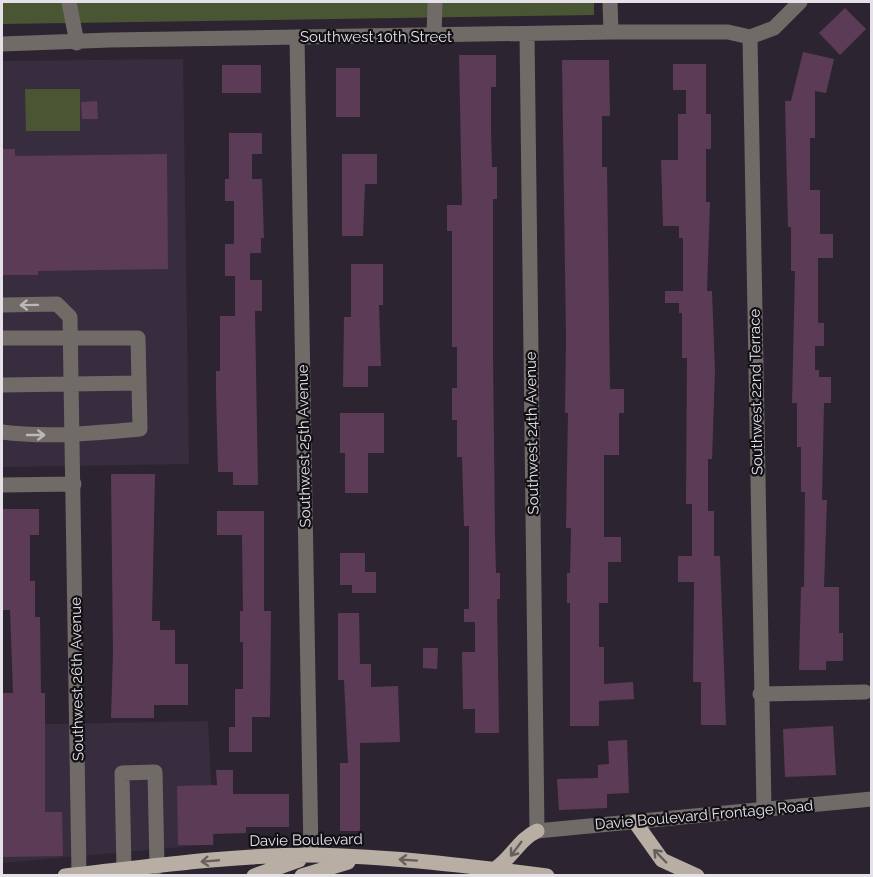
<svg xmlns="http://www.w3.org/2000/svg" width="873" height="877" font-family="Raleway,sans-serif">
<rect width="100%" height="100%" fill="#2c2531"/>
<!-- built -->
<path fill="#372d3e" d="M 183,59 L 189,464 L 2,467 L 2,61 Z
M 208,721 L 214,844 L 2,863 L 2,725 Z"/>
<!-- green -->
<path fill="#4a5534" d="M 2,2 L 594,2 L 594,15 L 2,24 Z
M 25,89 L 80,89 L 80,131 L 26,131 Z"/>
<!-- building -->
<path fill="#5c3b56" d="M 845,8 L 866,29 L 840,55 L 819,33 Z
M 803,52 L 834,59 L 826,93 L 815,91 L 815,138 L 810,138 L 810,190 L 820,190 L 820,234 L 833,234 L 833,258 L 818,258 L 818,323 L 824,323 L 824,346 L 815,346 L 815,370 L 819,370 L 819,377 L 831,377 L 831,403 L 824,403 L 822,500 L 827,500 L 824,587 L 839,587 L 839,633 L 843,633 L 843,661 L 826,661 L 826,670 L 799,670 L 801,587 L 804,587 L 805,492 L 801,492 L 801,447 L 797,447 L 797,403 L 792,403 L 795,271 L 791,271 L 791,227 L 788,227 L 785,101 L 791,101 Z
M 459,55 L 496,55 L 496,87 L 491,87 L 491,130 L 492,167 L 497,167 L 497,199 L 493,199 L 493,357 L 495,536 L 496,573 L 500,573 L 500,599 L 497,599 L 499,733 L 475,733 L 475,709 L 463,709 L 462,652 L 475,652 L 475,622 L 464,622 L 464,609 L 469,609 L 469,526 L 464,526 L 462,457 L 457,457 L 457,420 L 452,420 L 452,388 L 457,388 L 457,347 L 452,347 L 452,231 L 447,231 L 447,205 L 462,205 Z
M 562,60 L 609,60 L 610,116 L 602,116 L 602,167 L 607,167 L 610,389 L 624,389 L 624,413 L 619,413 L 619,455 L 604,455 L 604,537 L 621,537 L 621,562 L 608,562 L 608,603 L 599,603 L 599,647 L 604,647 L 604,684 L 633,682 L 634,699 L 599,701 L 599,726 L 570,726 L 570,603 L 567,603 L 567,573 L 570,573 L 571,528 L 566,528 L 568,413 L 565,413 L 566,338 Z
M 673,64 L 706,64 L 706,114 L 711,114 L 711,149 L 706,149 L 706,202 L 710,202 L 707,291 L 712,291 L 715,371 L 712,459 L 708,459 L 708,511 L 714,511 L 714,556 L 720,556 L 726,725 L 701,725 L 701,682 L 693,682 L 694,582 L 678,582 L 678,556 L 692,556 L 692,504 L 686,504 L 687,358 L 682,358 L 682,313 L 679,313 L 679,303 L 665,303 L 665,291 L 683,291 L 683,238 L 679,238 L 679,226 L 663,226 L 661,160 L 678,160 L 678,114 L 686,114 L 686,90 L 673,90 Z
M 222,65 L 261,65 L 261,93 L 222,93 Z
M 336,68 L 360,68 L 360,117 L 336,117 Z
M 97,101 L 98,119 L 82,119 L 81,102 Z
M 229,133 L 262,133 L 262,154 L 252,154 L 252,179 L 262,179 L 264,238 L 261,238 L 261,253 L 250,253 L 250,280 L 262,280 L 262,311 L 255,311 L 258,485 L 233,485 L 233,472 L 218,472 L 216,391 L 216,371 L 220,371 L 220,316 L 235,316 L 235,276 L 225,276 L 225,244 L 234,244 L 234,201 L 225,201 L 225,179 L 229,179 Z
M 2,149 L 15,149 L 15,156 L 167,154 L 168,269 L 38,271 L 38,275 L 2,275 Z
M 342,154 L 377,154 L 377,184 L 365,184 L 363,236 L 342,236 Z
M 351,264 L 383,264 L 383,305 L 379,305 L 381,366 L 368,366 L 368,387 L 343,387 L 344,317 L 351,317 Z
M 340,413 L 384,413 L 384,453 L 368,453 L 368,493 L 345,493 L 345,453 L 340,453 Z
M 111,474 L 155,474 L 152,621 L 160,621 L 160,630 L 175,630 L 175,664 L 188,664 L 188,705 L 154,705 L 154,718 L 111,718 L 113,654 Z
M 2,509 L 39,509 L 39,535 L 30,535 L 30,581 L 35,581 L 35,617 L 40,617 L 41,693 L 45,693 L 45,812 L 62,812 L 63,856 L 2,857 L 2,693 L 13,693 L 10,610 L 2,610 Z
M 217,511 L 264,511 L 264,611 L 271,611 L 270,717 L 252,717 L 252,752 L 229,752 L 229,727 L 235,727 L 235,689 L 243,689 L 243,642 L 240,642 L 240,611 L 243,611 L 242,535 L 217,535 Z
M 340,553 L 365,553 L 365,572 L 376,572 L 376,593 L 352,593 L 352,585 L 340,585 Z
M 338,613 L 359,613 L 360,664 L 371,664 L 371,687 L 398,686 L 400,742 L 360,743 L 360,831 L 340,831 L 340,763 L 348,763 L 344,680 L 338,680 Z
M 423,648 L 438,648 L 437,669 L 423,668 Z
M 833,726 L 836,775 L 785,777 L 783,729 Z
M 627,740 L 629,793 L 607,794 L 607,808 L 559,810 L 557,779 L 598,778 L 598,765 L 609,764 L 608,741 Z
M 216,770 L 233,770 L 233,794 L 289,794 L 289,827 L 246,827 L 246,833 L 213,834 L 213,845 L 178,845 L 177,786 L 217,785 Z"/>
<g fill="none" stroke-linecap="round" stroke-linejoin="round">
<!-- minor -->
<path stroke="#706b66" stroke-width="15" d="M 69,2 L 77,43
M 610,2 L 611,32
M 527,34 L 537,831 L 872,799
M 297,37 L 311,855
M 434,37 L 435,2
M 2,44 L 110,40 L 611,32 L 728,32 L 750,37
M 2,305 L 57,304 L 70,317 L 79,874
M 2,338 L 138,338 L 140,429 C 94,433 48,438 2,432
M 2,385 L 139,383
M 2,485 L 74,484
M 760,694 L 865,692
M 764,809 L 750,37 L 774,28 L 800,2
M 124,870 L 122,773 L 155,772 L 157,867"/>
<!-- major -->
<path stroke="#b9aea3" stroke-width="15" d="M 635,822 L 662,860 L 697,876
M 495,869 C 512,858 519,839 537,831
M 65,876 C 146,867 229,855 311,855 C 390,856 469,866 547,876
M 254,876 L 299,860
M 302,876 L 348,862"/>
</g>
<!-- one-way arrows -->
<defs><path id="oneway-shaft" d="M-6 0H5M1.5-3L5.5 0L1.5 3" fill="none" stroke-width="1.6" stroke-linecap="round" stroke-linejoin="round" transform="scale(1.5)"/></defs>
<g stroke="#bcb8ba">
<use href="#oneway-shaft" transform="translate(29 305) rotate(179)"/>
<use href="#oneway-shaft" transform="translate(36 435)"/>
</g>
<g stroke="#665f5c">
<use href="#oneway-shaft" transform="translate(516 849) rotate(127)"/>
<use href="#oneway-shaft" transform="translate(660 856) rotate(-134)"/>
<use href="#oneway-shaft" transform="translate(408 860) rotate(-176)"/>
<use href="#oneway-shaft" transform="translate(210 861) rotate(175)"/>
</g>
<g text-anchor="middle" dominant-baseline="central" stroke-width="4.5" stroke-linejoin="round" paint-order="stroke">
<!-- street labels -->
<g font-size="15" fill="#e5e1e8" stroke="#131015">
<text x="376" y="37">Southwest 10th Street</text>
<text transform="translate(756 392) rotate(-91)">Southwest 22nd Terrace</text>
<text transform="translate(532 433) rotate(-91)">Southwest 24th Avenue</text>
<text transform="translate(304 446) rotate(-91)">Southwest 25th Avenue</text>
<text transform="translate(77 679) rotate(-91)">Southwest 26th Avenue</text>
<text transform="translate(704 815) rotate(-5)">Davie Boulevard Frontage Road</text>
<text transform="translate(306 840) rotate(-1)">Davie Boulevard</text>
</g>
</g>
<!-- border -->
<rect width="873" height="877" fill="none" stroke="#e5e1e8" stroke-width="6"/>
</svg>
